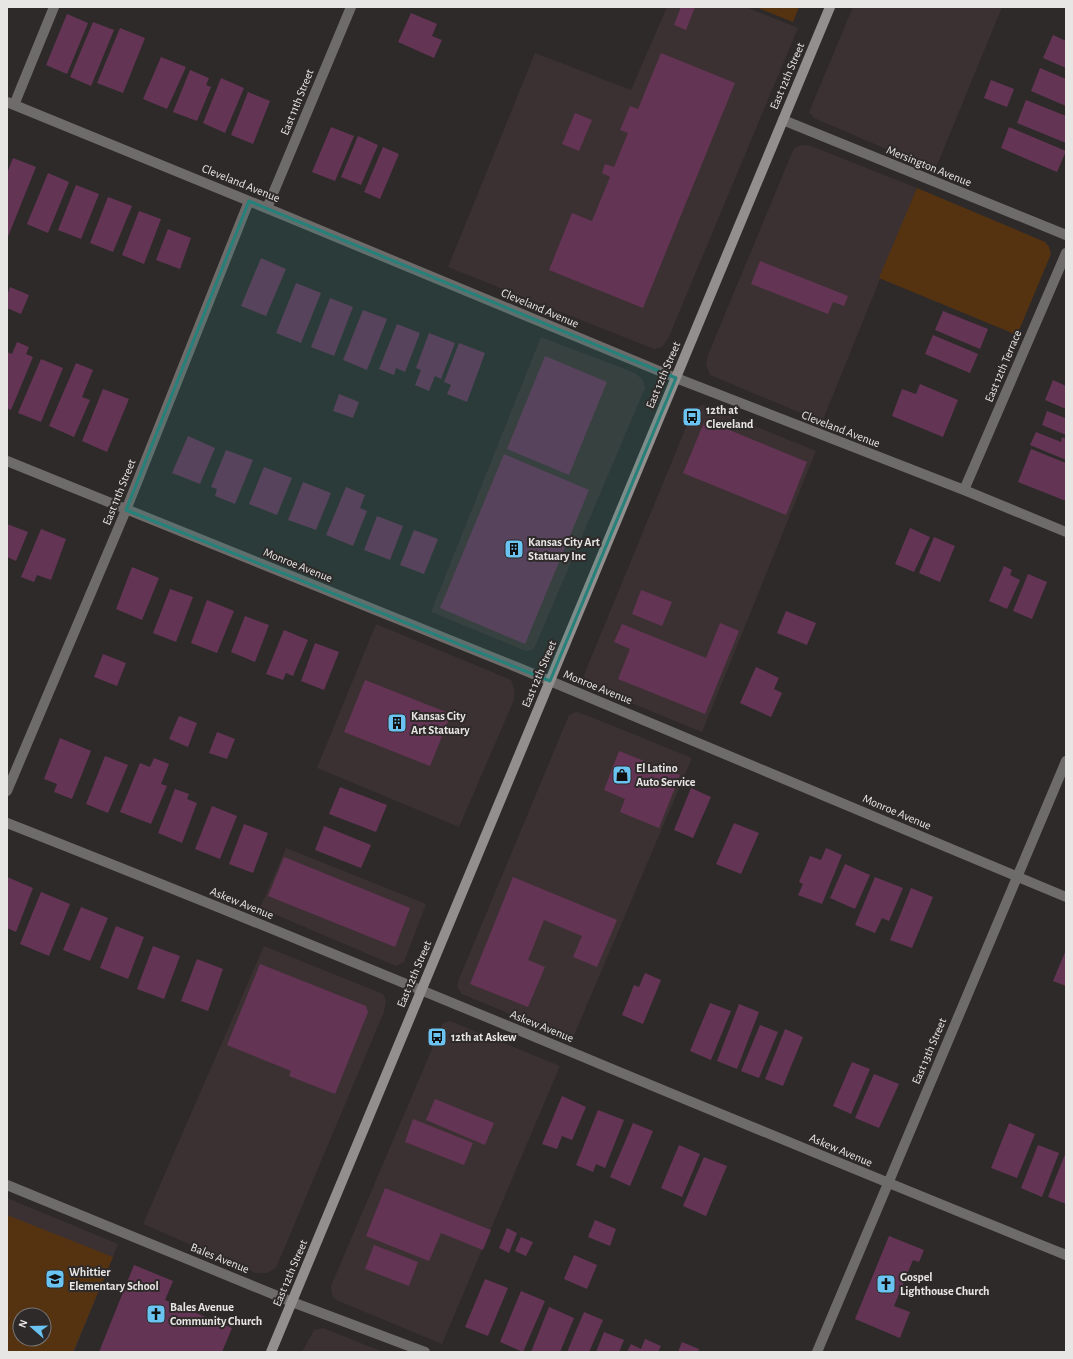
<svg xmlns="http://www.w3.org/2000/svg" width="1073" height="1359" font-family="'Alegreya Sans',sans-serif">
<rect width="100%" height="100%" fill="#2e2a2a"/>
<!-- built -->
<path fill="#3c3132" fill-rule="evenodd" d="M 667,7 L 746,7 L 798,28 L 668,339 L 662,347 L 654,349 L 448,267 L 535,53 L 631,90 Z
M 853,7 L 1002,7 L 935,170 L 814,118 L 809,112 Z
M 802,145 L 811,146 L 917,188 L 822,422 L 710,375 L 706,365 L 708,355 L 794,148 Z
M 541,337 L 635,373 L 643,380 L 645,388 L 534,649 L 526,651 L 431,612 Z
M 703,405 L 816,451 L 702,732 L 587,685 L 584,675 L 694,408 Z
M 376,624 L 511,680 L 514,689 L 514,700 L 459,827 L 317,768 Z
M 576,712 L 586,715 L 692,758 L 572,1040 L 462,994 L 457,987 L 459,979 L 569,715 Z
M 286,848 L 426,904 L 404,962 L 396,966 L 260,908 Z
M 264,946 L 383,994 L 386,1001 L 384,1012 L 276,1268 L 267,1273 L 256,1273 L 143,1224 Z
M 450,1021 L 560,1066 L 442,1344 L 336,1300 L 332,1295 L 331,1286 L 443,1023 Z
M 7,1198 L 118,1244 L 74,1352 L 7,1352 ZM 20,1315 L 44,1315 L 44,1339 L 20,1339 Z
M 323,1328 L 383,1352 L 302,1352 L 314,1330 Z"/>
<!-- green -->
<path fill="#531" fill-rule="evenodd" d="M 756,7 L 799,7 L 793,22 Z
M 917,188 L 1045,242 L 1049,247 L 1051,254 L 1017,335 L 879,278 Z
M 7,1215 L 113,1257 L 73,1352 L 7,1352 ZM 20,1315 L 44,1315 L 44,1339 L 20,1339 Z"/>
<!-- building -->
<path fill="#643454" d="M 681,7 L 695,7 L 686,30 L 674,25 Z
M 411,13 L 437,24 L 432,36 L 442,40 L 434,58 L 398,42 Z
M 67,14 L 88,23 L 67,74 L 46,65 Z
M 93,22 L 114,30 L 91,86 L 70,77 Z
M 120,28 L 145,38 L 123,93 L 97,83 Z
M 1053,35 L 1066,41 L 1066,68 L 1043,58 Z
M 661,53 L 735,83 L 643,308 L 549,270 L 572,213 L 592,221 L 610,177 L 602,173 L 605,164 L 614,167 L 628,133 L 620,130 L 630,106 L 638,109 Z
M 161,57 L 186,67 L 167,109 L 143,99 Z
M 1040,68 L 1066,79 L 1066,106 L 1031,91 Z
M 190,70 L 209,78 L 206,85 L 211,87 L 197,121 L 173,112 Z
M 221,78 L 244,88 L 225,133 L 203,123 Z
M 991,80 L 1014,89 L 1007,107 L 984,98 Z
M 248,92 L 270,101 L 253,144 L 231,135 Z
M 1026,100 L 1066,116 L 1066,143 L 1017,123 Z
M 575,113 L 592,120 L 579,151 L 562,144 Z
M 331,127 L 354,136 L 335,181 L 312,172 Z
M 1009,127 L 1066,151 L 1057,172 L 1001,148 Z
M 358,136 L 378,145 L 361,185 L 341,177 Z
M 383,147 L 399,154 L 380,199 L 364,192 Z
M 13,158 L 36,167 L 7,239 L 7,173 Z
M 48,173 L 69,182 L 48,233 L 27,224 Z
M 76,185 L 99,194 L 81,239 L 58,230 Z
M 108,197 L 132,206 L 113,252 L 90,243 Z
M 139,211 L 161,219 L 144,264 L 122,255 Z
M 168,229 L 191,238 L 180,269 L 156,260 Z
M 261,258 L 286,269 L 266,316 L 241,306 Z
M 760,261 L 848,296 L 844,306 L 833,302 L 828,314 L 751,284 Z
M 296,283 L 321,293 L 301,343 L 276,333 Z
M 10,287 L 29,295 L 21,314 L 7,308 L 7,296 Z
M 330,298 L 353,307 L 334,356 L 311,347 Z
M 363,310 L 387,319 L 367,370 L 343,360 Z
M 943,311 L 988,329 L 980,349 L 935,330 Z
M 397,324 L 420,333 L 405,372 L 396,368 L 394,375 L 379,369 Z
M 429,333 L 455,343 L 441,379 L 435,376 L 429,391 L 415,385 L 421,370 L 416,368 Z
M 933,335 L 978,354 L 970,373 L 925,354 Z
M 17,342 L 29,347 L 26,354 L 33,357 L 11,410 L 7,408 L 7,352 L 12,354 Z
M 459,343 L 485,353 L 467,402 L 447,394 L 451,385 L 444,382 Z
M 545,356 L 607,382 L 569,475 L 507,449 Z
M 41,359 L 63,368 L 41,422 L 18,413 Z
M 76,363 L 93,370 L 82,397 L 90,400 L 74,437 L 49,426 Z
M 1053,380 L 1066,386 L 1066,409 L 1045,400 Z
M 920,384 L 958,400 L 943,437 L 892,416 L 902,389 L 916,394 Z
M 103,389 L 129,399 L 107,452 L 82,441 Z
M 339,394 L 359,402 L 353,418 L 333,411 Z
M 1047,411 L 1065,418 L 1066,416 L 1066,435 L 1042,425 Z
M 705,420 L 807,462 L 786,515 L 683,473 Z
M 1036,432 L 1061,442 L 1062,437 L 1066,439 L 1066,460 L 1030,445 Z
M 188,436 L 215,448 L 200,484 L 172,473 Z
M 1031,449 L 1066,463 L 1066,501 L 1018,482 Z
M 226,450 L 253,460 L 235,504 L 215,496 L 217,489 L 211,487 Z
M 504,454 L 589,490 L 525,644 L 440,608 Z
M 264,467 L 292,478 L 277,515 L 249,504 Z
M 303,482 L 331,493 L 316,530 L 288,520 Z
M 346,487 L 365,495 L 360,508 L 367,511 L 353,546 L 326,535 Z
M 377,516 L 403,526 L 390,560 L 364,550 Z
M 7,524 L 28,532 L 16,561 L 7,557 Z
M 910,528 L 930,537 L 914,572 L 895,564 Z
M 41,529 L 66,539 L 51,580 L 37,575 L 34,582 L 21,577 Z
M 414,530 L 438,539 L 424,574 L 400,565 Z
M 934,537 L 955,546 L 940,582 L 919,573 Z
M 1004,566 L 1012,570 L 1010,575 L 1020,580 L 1007,609 L 989,601 Z
M 132,567 L 159,578 L 142,620 L 116,609 Z
M 1028,574 L 1047,582 L 1032,619 L 1013,611 Z
M 170,589 L 193,597 L 176,642 L 153,633 Z
M 641,590 L 672,602 L 662,626 L 632,614 Z
M 207,600 L 234,611 L 217,653 L 191,643 Z
M 786,611 L 816,623 L 807,645 L 777,633 Z
M 245,616 L 269,625 L 255,662 L 231,652 Z
M 720,623 L 739,631 L 705,714 L 618,679 L 630,649 L 614,642 L 622,624 L 706,658 Z
M 284,630 L 308,640 L 293,676 L 286,673 L 283,680 L 266,674 Z
M 315,643 L 339,652 L 324,690 L 301,681 Z
M 103,654 L 126,663 L 117,686 L 94,677 Z
M 756,667 L 779,678 L 774,689 L 782,693 L 771,717 L 740,703 Z
M 365,680 L 451,714 L 430,766 L 344,732 Z
M 179,716 L 197,723 L 188,747 L 169,739 Z
M 217,732 L 235,739 L 227,759 L 209,753 Z
M 60,738 L 91,751 L 72,799 L 54,792 L 57,784 L 44,779 Z
M 619,751 L 680,775 L 659,828 L 620,812 L 625,799 L 604,790 Z
M 105,756 L 128,765 L 108,813 L 86,804 Z
M 154,758 L 169,764 L 161,784 L 167,786 L 151,824 L 120,812 L 140,763 L 150,767 Z
M 340,787 L 387,805 L 376,832 L 329,814 Z
M 691,788 L 711,797 L 693,838 L 674,830 Z
M 175,789 L 189,794 L 187,799 L 197,803 L 182,843 L 158,833 Z
M 212,806 L 237,816 L 220,859 L 195,849 Z
M 734,823 L 759,833 L 741,874 L 716,864 Z
M 244,824 L 268,833 L 253,873 L 229,864 Z
M 324,826 L 371,845 L 361,868 L 315,850 Z
M 826,848 L 842,855 L 822,904 L 798,895 L 803,884 L 799,882 L 810,856 L 821,860 Z
M 284,857 L 410,908 L 395,947 L 268,896 Z
M 845,864 L 870,875 L 855,909 L 830,898 Z
M 7,877 L 33,888 L 16,932 L 7,928 Z
M 513,877 L 617,920 L 597,967 L 573,957 L 582,936 L 544,920 L 528,960 L 545,967 L 528,1007 L 470,984 Z
M 875,877 L 903,888 L 889,921 L 882,918 L 875,933 L 855,925 Z
M 911,888 L 933,897 L 912,948 L 890,940 Z
M 41,892 L 70,904 L 49,956 L 20,944 Z
M 81,907 L 108,918 L 90,961 L 63,950 Z
M 116,926 L 144,937 L 128,979 L 100,968 Z
M 153,946 L 180,956 L 164,999 L 137,989 Z
M 1066,950 L 1066,986 L 1053,981 Z
M 197,959 L 223,969 L 208,1011 L 181,1001 Z
M 260,964 L 366,1006 L 368,1012 L 335,1094 L 289,1076 L 291,1071 L 227,1045 Z
M 645,973 L 661,980 L 643,1024 L 622,1015 L 634,985 L 639,987 Z
M 710,1003 L 731,1011 L 711,1060 L 690,1051 Z
M 739,1004 L 759,1012 L 737,1069 L 717,1061 Z
M 760,1025 L 778,1032 L 759,1078 L 741,1071 Z
M 785,1029 L 803,1037 L 783,1086 L 765,1079 Z
M 852,1062 L 870,1069 L 851,1114 L 833,1106 Z
M 874,1074 L 899,1084 L 879,1128 L 855,1118 Z
M 562,1096 L 586,1107 L 572,1140 L 562,1136 L 557,1149 L 542,1144 Z
M 435,1099 L 494,1123 L 485,1145 L 426,1120 Z
M 598,1110 L 624,1120 L 605,1168 L 596,1164 L 593,1172 L 576,1165 Z
M 413,1119 L 473,1143 L 464,1165 L 405,1142 Z
M 633,1123 L 653,1131 L 630,1186 L 610,1177 Z
M 1009,1123 L 1035,1134 L 1017,1178 L 991,1168 Z
M 679,1145 L 700,1154 L 682,1197 L 661,1188 Z
M 1038,1145 L 1059,1153 L 1042,1197 L 1021,1188 Z
M 1066,1152 L 1066,1204 L 1048,1197 Z
M 704,1157 L 727,1166 L 706,1216 L 683,1206 Z
M 385,1188 L 491,1230 L 483,1250 L 441,1233 L 429,1261 L 366,1236 Z
M 595,1220 L 616,1229 L 610,1246 L 588,1237 Z
M 507,1228 L 517,1233 L 509,1253 L 499,1248 Z
M 889,1236 L 924,1250 L 919,1262 L 913,1260 L 894,1306 L 910,1312 L 900,1338 L 855,1319 Z
M 521,1237 L 533,1242 L 526,1256 L 515,1251 Z
M 374,1245 L 418,1262 L 409,1286 L 365,1269 Z
M 574,1255 L 597,1265 L 587,1289 L 564,1279 Z
M 134,1265 L 173,1281 L 165,1300 L 232,1328 L 222,1352 L 99,1352 Z
M 485,1279 L 508,1288 L 488,1336 L 465,1327 Z
M 521,1291 L 545,1301 L 523,1352 L 500,1342 Z
M 549,1307 L 574,1318 L 560,1352 L 531,1352 Z
M 584,1312 L 603,1320 L 589,1352 L 567,1352 Z
M 604,1332 L 624,1340 L 619,1352 L 596,1352 Z
M 645,1339 L 661,1346 L 658,1352 L 627,1352 L 631,1344 L 641,1349 Z
M 682,1342 L 699,1349 L 698,1352 L 678,1352 Z"/>
<g fill="none" stroke-linecap="round" stroke-linejoin="round">
<!-- street -->
<path stroke="#6e6b6b" stroke-width="10" d="M 7,102 L 276,212 L 676,378 L 964,490 L 1066,532
M 14,105 L 54,7
M 783,120 L 1066,235
M 267,208 L 351,7
M 7,461 L 519,668 L 1066,897
M 964,490 L 1066,253
M 7,791 L 126,510 L 249,201
M 7,823 C 362,962 712,1113 1066,1255
M 7,1185 L 292,1302 L 425,1352
M 817,1352 L 1066,761"/>
<!-- secondary -->
<path stroke="#938f8e" stroke-width="10" d="M 271,1352 L 830,7"/>
</g>
<!-- marked area -->
<path fill="#25817a" fill-opacity="0.2" stroke="#25817a" stroke-width="3" stroke-linejoin="round" d="M 249,201 L 676,378 L 550,681 L 126,510 Z"/>
<!-- icons -->
<defs>
<g id="bus-square" transform="scale(1)"><rect x="-9" y="-9" width="18" height="18" rx="4" fill="#6ac3f1" stroke="#2e2a2a"/><path d="M-5-6H5V4H4V6H2V4H-2V6H-4V4H-5ZM-3.5-4V0h7V-4ZM-3.5 1.2v1.5H-2V1.2ZM2 1.2v1.5H3.5V1.2Z" fill="#111"/></g>
<g id="building-square" transform="scale(1)"><rect x="-9" y="-9" width="18" height="18" rx="4" fill="#6ac3f1" stroke="#2e2a2a"/><path d="M-4-6H4V6H1V3H-1V6H-4ZM-2.5-4.3h1.7v1.8h-1.7ZM.8-4.3h1.7v1.8H.8ZM-2.5-1h1.7V.8h-1.7ZM.8-1h1.7V.8H.8Z" fill="#111"/></g>
<g id="shop-square" transform="scale(1)"><rect x="-9" y="-9" width="18" height="18" rx="4" fill="#6ac3f1" stroke="#2e2a2a"/><path d="M-5-2.5h2.3a2.7 3.5 0 0 1 5.4 0H5L5.5 6h-11ZM-1.5-2.5h3a1.5 2.3 0 0 0-3 0Z" fill="#111"/></g>
<g id="school-square" transform="scale(1)"><rect x="-9" y="-9" width="18" height="18" rx="4" fill="#6ac3f1" stroke="#2e2a2a"/><path d="M0-5L7-2L0 1L-7-2ZM-4 1L0 2.5L4 1V4Q0 6-4 4Z" fill="#111"/></g>
<g id="church-square" transform="scale(1)"><rect x="-9" y="-9" width="18" height="18" rx="4" fill="#6ac3f1" stroke="#2e2a2a"/><path d="M-1.2-6h2.4v3.5h3.3v2.4h-3.3V6h-2.4V-.1h-3.3v-2.4h3.3Z" fill="#111"/></g>
</defs>
<g fill-rule="evenodd">
<use href="#bus-square" x="692" y="417"/>
<use href="#building-square" x="514" y="549"/>
<use href="#building-square" x="397" y="723"/>
<use href="#shop-square" x="622" y="775"/>
<use href="#bus-square" x="437" y="1037"/>
<use href="#school-square" x="55" y="1279"/>
<use href="#church-square" x="886" y="1284"/>
<use href="#church-square" x="156" y="1314"/>
</g>
<g text-anchor="middle" dominant-baseline="central" stroke-width="4" stroke-linejoin="round" paint-order="stroke">
<!-- street labels -->
<g font-size="12" fill="#e8e5e5" stroke="#2e2a2a">
<text transform="translate(787 76) rotate(-67)">East 12th Street</text>
<text transform="translate(297 102) rotate(-68)">East 11th Street</text>
<text transform="translate(929 166) rotate(22)">Mersington Avenue</text>
<text transform="translate(241 183) rotate(22)">Cleveland Avenue</text>
<text transform="translate(540 308) rotate(23)">Cleveland Avenue</text>
<text transform="translate(1003 366) rotate(-67)">East 12th Terrace</text>
<text transform="translate(663 375) rotate(-67)">East 12th Street</text>
<text transform="translate(841 429) rotate(21)">Cleveland Avenue</text>
<text transform="translate(119 492) rotate(-68)">East 11th Street</text>
<text transform="translate(298 565) rotate(22)">Monroe Avenue</text>
<text transform="translate(539 674) rotate(-67)">East 12th Street</text>
<text transform="translate(598 687) rotate(22)">Monroe Avenue</text>
<text transform="translate(897 812) rotate(23)">Monroe Avenue</text>
<text transform="translate(242 903) rotate(22)">Askew Avenue</text>
<text transform="translate(414 974) rotate(-67)">East 12th Street</text>
<text transform="translate(542 1026) rotate(22)">Askew Avenue</text>
<text transform="translate(929 1051) rotate(-67)">East 13th Street</text>
<text transform="translate(841 1150) rotate(23)">Askew Avenue</text>
<text transform="translate(220 1258) rotate(22)">Bales Avenue</text>
<text transform="translate(290 1273) rotate(-67)">East 12th Street</text>
</g>
<!-- poi labels -->
<g font-size="12" font-weight="bold" fill="#e8e5e5" stroke="#2e2a2a" text-anchor="start">
<text x="706" y="410">12th at<tspan x="706" dy="14">Cleveland</tspan></text>
<text x="528" y="542">Kansas City Art<tspan x="528" dy="14">Statuary Inc</tspan></text>
<text x="411" y="716">Kansas City<tspan x="411" dy="14">Art Statuary</tspan></text>
<text x="636" y="768">El Latino<tspan x="636" dy="14">Auto Service</tspan></text>
<text x="451" y="1037">12th at Askew</text>
<text x="69" y="1272">Whittier<tspan x="69" dy="14">Elementary School</tspan></text>
<text x="900" y="1277">Gospel<tspan x="900" dy="14">Lighthouse Church</tspan></text>
<text x="170" y="1307">Bales Avenue<tspan x="170" dy="14">Community Church</tspan></text>
</g>
</g>
<!-- border -->
<rect width="1073" height="1359" fill="none" stroke="#e8e5e5" stroke-width="16"/>
<!-- north arrow -->
<g transform="translate(32 1327) rotate(290)"><circle r="19" fill="#2e2a2a" stroke="#787575"/>
<path d="M0-3L7 15L0 10L-7 15Z" fill="#6ac3f1"/>
<text y="-6" font-size="11" font-weight="bold" text-anchor="middle" fill="#e8e5e5">N</text>
</g>
</svg>
